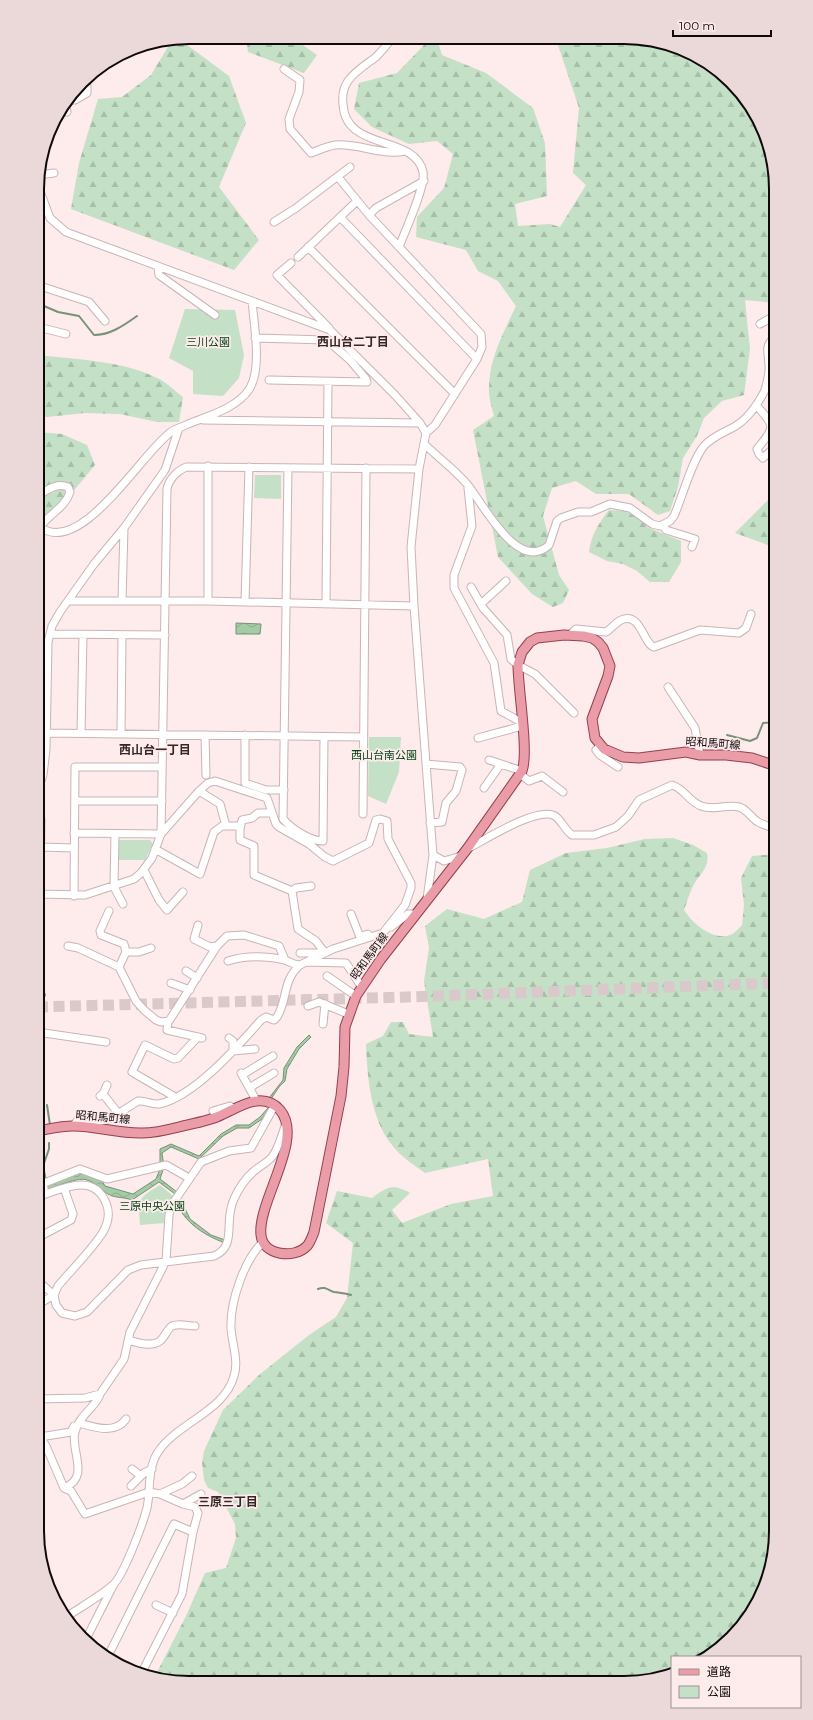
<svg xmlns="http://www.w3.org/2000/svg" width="813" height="1720" font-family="Montserrat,'Noto Sans JP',sans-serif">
<defs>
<pattern id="forest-firs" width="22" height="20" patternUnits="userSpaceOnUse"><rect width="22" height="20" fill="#c4e0c6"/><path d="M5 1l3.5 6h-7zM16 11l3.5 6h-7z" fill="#a7bfa9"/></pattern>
<pattern id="water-waves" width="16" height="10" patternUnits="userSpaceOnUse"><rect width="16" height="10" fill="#a3cca6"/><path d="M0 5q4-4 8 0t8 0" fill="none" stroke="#8bae8e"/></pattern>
</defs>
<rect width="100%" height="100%" fill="#feebec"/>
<!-- green -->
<path fill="#c4e0c6" d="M 185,309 L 235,310 L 244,355 L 239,378 L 223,396 L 193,394 L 193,371 L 169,358 Z
M 255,475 L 281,475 L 281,499 L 254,498 Z
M 369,737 L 401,737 L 399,772 L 386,804 L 368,796 Z
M 119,840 L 150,840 L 153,844 L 145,860 L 119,860 Z
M 160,1185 L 173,1196 L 165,1210 L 164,1223 L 140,1225 C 138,1198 137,1199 160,1185 Z"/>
<!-- forest -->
<path fill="url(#forest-firs)" d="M 246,37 L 293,38 L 317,55 L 304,73 L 248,52 Z
M 421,38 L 437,39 L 442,55 L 486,73 L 533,108 L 545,143 L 547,196 L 515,204 L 518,226 L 550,224 L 560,227 L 586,185 L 573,173 L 579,108 L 556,39 L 653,40 L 691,53 L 724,75 L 756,113 L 771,149 L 776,189 L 776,303 L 745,300 L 750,349 L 744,395 L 722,401 L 704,418 L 697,436 L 683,458 L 678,487 L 670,511 L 658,515 L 629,494 L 596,494 L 576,481 L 552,488 L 543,516 L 559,575 L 569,590 L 563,603 L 553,607 L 532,594 L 498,557 L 473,430 L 494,416 C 492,408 489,399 489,391 C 488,361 503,333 516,306 L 498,281 L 478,271 L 466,250 L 416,237 L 417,217 L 444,188 L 453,154 L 437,141 L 409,144 L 372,127 L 354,109 L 359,83 L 397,73 L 424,45 Z
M 179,39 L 229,76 L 246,123 L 219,187 L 259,240 L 234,270 L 71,209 L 79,163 L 98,99 L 122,97 L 151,75 L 172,40 Z
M 37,355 C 74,359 128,361 161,380 C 168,384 175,391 183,397 L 179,422 L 157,422 L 120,414 L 85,413 L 37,418 Z
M 37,432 L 62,434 L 87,445 L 95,465 L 61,506 L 37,520 Z
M 776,492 L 776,548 L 735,533 Z
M 609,510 L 625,511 L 640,519 L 647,527 L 681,541 L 681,562 L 669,582 L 650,582 L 637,571 L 623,564 L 607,561 L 589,552 C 591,535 599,523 609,510 Z
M 673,838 L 693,845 L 707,853 C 710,868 699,874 693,886 C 689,894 687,902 684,910 C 693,924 713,941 730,935 C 734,934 739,928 742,925 L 744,905 L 741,878 L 752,856 L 776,854 L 776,926 L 770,959 L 776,956 L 776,1541 L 765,1589 L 738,1631 L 709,1657 L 672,1657 L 672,1674 L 664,1678 L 624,1683 L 160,1680 L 154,1678 L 186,1616 L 205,1573 L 226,1568 L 236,1538 L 235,1524 L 218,1492 L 208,1488 L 204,1480 L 202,1462 L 204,1451 L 223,1410 L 259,1375 L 309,1335 L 336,1317 L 347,1298 L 353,1243 L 326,1223 L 337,1191 L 372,1198 C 387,1187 392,1183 410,1193 L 392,1210 L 402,1223 L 451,1204 L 493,1196 L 488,1159 L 425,1173 C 414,1165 400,1156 392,1145 C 371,1120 367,1076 366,1044 L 383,1036 L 391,1022 L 403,1022 L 409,1034 L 433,1037 L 424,981 L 429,948 L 425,926 L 447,909 L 484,919 L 522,902 L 530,870 L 566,853 L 607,848 L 645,839 Z"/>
<!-- water -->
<path fill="url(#water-waves)" stroke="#779277" d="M 236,623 L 261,624 L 260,634 L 236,634 Z
M 309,1035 L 311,1037 L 299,1049 L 287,1069 L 285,1081 L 279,1087 L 271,1099 L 269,1098 L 283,1080 L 284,1068 L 297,1047 Z
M 268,1108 L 270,1109 L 262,1119 L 249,1128 L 237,1128 L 223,1136 L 199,1159 L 171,1147 L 162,1153 L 164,1167 L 160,1179 L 177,1192 L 190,1219 L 211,1235 L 225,1240 L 225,1243 C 203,1235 178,1219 175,1194 L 159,1182 L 132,1200 C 124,1197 114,1198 108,1194 C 100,1189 96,1183 87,1180 C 77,1176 48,1190 37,1194 L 37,1188 L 80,1171 L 102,1181 L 105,1186 L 133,1194 L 156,1179 L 160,1169 L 160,1149 L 171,1144 L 199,1156 L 221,1134 L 236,1125 L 249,1125 L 260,1117 Z"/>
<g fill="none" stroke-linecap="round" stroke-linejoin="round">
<!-- stream -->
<path stroke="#779277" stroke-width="2" d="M 37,303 L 58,312 L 79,316 L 94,335 C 110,335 123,326 137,316
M 727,735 L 750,741 L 757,738 L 763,723 L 776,722
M 37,974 L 45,995 L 40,1004 L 44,1010
M 47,1105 L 50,1125
M 46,1181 L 43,1166 L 49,1149 L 49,1143
M 318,1289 C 325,1286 328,1290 334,1292 C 340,1293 345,1293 351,1295"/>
<!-- highway-tunnel -->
<path stroke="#dac9ca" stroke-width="11" stroke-dasharray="11 5.5" stroke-linecap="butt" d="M 37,1007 L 407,997 L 776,983"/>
<!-- minor casing -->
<g stroke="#cab4b5" stroke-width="9">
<path id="minor" d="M 392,38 C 387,45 382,51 376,57 C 367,64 355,71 348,81 C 344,87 342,96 343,104 C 345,152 415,134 423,172 C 426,186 405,231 399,247
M 284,69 L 300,80 L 299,92 L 289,119 L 290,129 L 311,153 C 319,150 328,146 335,145 C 359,143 381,156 405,151
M 74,94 C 80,93 83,91 87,86 L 85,80
M 67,112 L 66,106 L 70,100 L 75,100 L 87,93 L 87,86
M 38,175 L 54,173
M 338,177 L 369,215 L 481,334 L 482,347 L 477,359 L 435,425 L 426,433 L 419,469 L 411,547 L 414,606 L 433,855 L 444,861 L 461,856
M 37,183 L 50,218 L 66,232 L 330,330 L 395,395 L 420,423 L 426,433
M 369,215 L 376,208 L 424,181
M 340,217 L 477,359
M 274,222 L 296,208 L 350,167
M 308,247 L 455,394
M 298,257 L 357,201
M 291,263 L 277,275 L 329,328
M 158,266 L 159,275 L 215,315
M 37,285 L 89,302 L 105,321
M 37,323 L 42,328 L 66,334
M 760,324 L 776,315
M 255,338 L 327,340 L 350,360 L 366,379 L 367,382 L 269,380
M 756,405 C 775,427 776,426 757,449 L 759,454 L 763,458 L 776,446
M 203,420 L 420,423
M 424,444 C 438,457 455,470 467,484 C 482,502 518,574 549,545 L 557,521 L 561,518 L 578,512 L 591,512 L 610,504 L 630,508 L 652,524 L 660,526 L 670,521 L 674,516 C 682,498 692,460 704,446 C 713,436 723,433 734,427 C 748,419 758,404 765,390 C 767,383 769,376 769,369 C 770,356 762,345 776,337
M 288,468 L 283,819 C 292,829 310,841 323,841 L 324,737
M 468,488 L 472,526 L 454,575 L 454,588 L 494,663 L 501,711 L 521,722
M 37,496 C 48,490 56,482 68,487 L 70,492 C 65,508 50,513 40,527 C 81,558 143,451 171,432 C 176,428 183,427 188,424 C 208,416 238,408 250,388 C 262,367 254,325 252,301
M 663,525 L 666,530 L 695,539 L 692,547
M 471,587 L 483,608 L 507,635 L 511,659 L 518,665 L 535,674 L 574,713
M 68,601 L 208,601 L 414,606
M 122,601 L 124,528
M 208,601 L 208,466
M 245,602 L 249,467
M 326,603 L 328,382
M 481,604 L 506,581
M 50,634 L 165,635
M 570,635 L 576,629 L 606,632 C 611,629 615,623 621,620 C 641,611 643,644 654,647 L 700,630 L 739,633 L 746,628 L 751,614
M 668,687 L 695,728 L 700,755
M 46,733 L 363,737
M 81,733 L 83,635
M 121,733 L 122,636
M 205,735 L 206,775
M 245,735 L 245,783 L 266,790 L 284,790
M 478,738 L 522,726
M 600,746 L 596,750 L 600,755 L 618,767
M 489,760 L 522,771
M 426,764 L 460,767 L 462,770 L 456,791 L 446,803 L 442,822 L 430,823
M 520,774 L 529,781 L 542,776 L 563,792
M 484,788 L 501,764
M 199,791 L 220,804 L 226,826
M 37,792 L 43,775 L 46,749 L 48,642 L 52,626 L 60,612 L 94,564 L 124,528 L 165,470 L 179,428
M 75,801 L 162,801
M 272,813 L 258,813 L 252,818 L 242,820 L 240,829 L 240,840 L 254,846 L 254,875 L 292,891 L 298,929 L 316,941 L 325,953
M 363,814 L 366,468
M 74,833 L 161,834
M 115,834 L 114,887 L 123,904
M 161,834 L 167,489 C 169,479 177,471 186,467 L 419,469
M 40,847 L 74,848
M 469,848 C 486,839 538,806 555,816 C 562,821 565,830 572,835 L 594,835 L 616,827 L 628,816 L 639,800 L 672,785 C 685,789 688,801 701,806 C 714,811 726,804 739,807 C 747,809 751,818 758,822 C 764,825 770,827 776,829
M 155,849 L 200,874 L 214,832 L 222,826 L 240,826
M 144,870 L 159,900 L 167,910 L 183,892
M 292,891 L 296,888 L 311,886
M 37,894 L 85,895 L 134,879 L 141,873 L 152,858 L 161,834 L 199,791 L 208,783 L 215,781 L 267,798 L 276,824 L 279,827 L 309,844 L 325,857 L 333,861 L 369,843 L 376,820 L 380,819 L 387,821 L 388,839 L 411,883 L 411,888 L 405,905 L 383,933 L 333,949 L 300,965 C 294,965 290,962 285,960 C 266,956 247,955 228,961
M 40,894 L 41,819
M 74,896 L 75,767 L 162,767
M 427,899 L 433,855
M 109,911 L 100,931 L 101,935 L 124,944 L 126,952 L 119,967
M 351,914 L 360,937 L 368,934
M 198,925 L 194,939 L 210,947 L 217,946
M 391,927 L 408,914 L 415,914
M 68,946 L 78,948 L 119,967 L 136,1001 L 144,1010 L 156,1020 L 161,1022 L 169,1021 L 217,946 L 227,936 L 244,935 L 279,946 L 285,960
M 126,952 L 139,952 L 151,948
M 300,953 L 322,953
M 306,962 L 346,963 L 361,986
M 186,971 L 197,978
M 327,976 L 356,996
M 171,983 L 190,990
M 308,1006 L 319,1002 L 348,1014
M 168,1021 L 167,1030 L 202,1038
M 323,1024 L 325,1004
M 37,1032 L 106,1042
M 229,1038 L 233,1041 L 233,1051 L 255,1049
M 241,1073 L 256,1100
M 242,1075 L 273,1056
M 249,1088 L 274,1073
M 103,1094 L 118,1113
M 100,1096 L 103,1094 L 107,1085
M 175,1097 L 132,1072 L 145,1045 L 174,1059 L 178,1058 L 198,1037
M 213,1111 L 230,1106 L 234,1109
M 73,1126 L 78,1120 L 102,1121 L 113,1117 L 138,1101 C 145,1100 152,1105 159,1104 C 194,1097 238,1046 261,1020 L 266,1017 L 274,1020 L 277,1017 C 288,999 282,981 300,965
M 37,1171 L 44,1188
M 37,1186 L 80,1169 L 107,1179 L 166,1165 L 189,1178
M 37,1238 L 71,1220 L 73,1214 L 64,1188
M 37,1280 L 54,1295 L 56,1305 L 62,1313 L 75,1316 L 87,1312 L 128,1270 L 141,1265 L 214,1256 C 238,1246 223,1221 234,1199 C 238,1190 245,1179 253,1172 C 259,1166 270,1162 274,1154 C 279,1146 282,1135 285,1126
M 37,1305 L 54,1295 L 58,1286 C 72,1269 92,1250 103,1232 C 108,1223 110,1212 106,1203 C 93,1171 60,1190 37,1197
M 129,1340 C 137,1343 152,1347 160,1341 C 165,1337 167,1329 172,1326 C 179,1323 188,1326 195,1326
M 37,1399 L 85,1398 L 100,1394
M 79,1423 C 94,1427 115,1435 126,1419
M 37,1433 L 46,1446 L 64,1488 L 71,1491 L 85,1514 L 149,1492 L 160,1494 L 183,1504 L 201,1494
M 40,1437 L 71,1432 L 74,1426
M 132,1469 L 141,1476
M 131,1486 L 144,1473 L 152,1469
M 64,1488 C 91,1477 70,1451 75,1432 C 78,1416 98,1405 100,1394 L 124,1359 L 130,1332 L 166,1261 L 169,1215 L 171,1206 L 201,1162 L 229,1151 L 251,1148 L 275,1105
M 160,1494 L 182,1484 L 192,1476
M 183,1504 L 195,1507 L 198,1513 L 193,1532
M 156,1605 L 173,1613
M 66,1617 C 81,1607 99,1597 113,1585 C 124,1575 143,1523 147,1508 C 151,1489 147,1469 158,1452 C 177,1423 225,1411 234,1376 C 239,1361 232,1344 231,1328 C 230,1302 244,1260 263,1242
M 85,1641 L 113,1586
M 107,1658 L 174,1524 L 193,1532 L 182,1594 L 141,1674"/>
</g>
<!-- major casing -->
<g stroke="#953f4c" stroke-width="11">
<path id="major" d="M 37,1131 C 49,1129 61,1126 73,1126 C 96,1126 120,1134 143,1133 C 155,1133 167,1130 179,1127 C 190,1124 203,1122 214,1118 C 234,1111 261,1088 280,1110 C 305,1139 257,1202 261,1235 C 263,1256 295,1259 307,1246 C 310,1243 312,1237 314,1232 L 341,1096 L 344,1067 L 345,1027 L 356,996 L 381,959 L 467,849 L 522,771 C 529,753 518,690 518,665 L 522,652 L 530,642 L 537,638 L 564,635 L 583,636 L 592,638 L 598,642 L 603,648 L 610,666 L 608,676 L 592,719 L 595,738 L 604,749 L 623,757 L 639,758 L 686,752 L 700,755 L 726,755 L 752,758 L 776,766"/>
</g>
<!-- minor -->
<use href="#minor" stroke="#fff" stroke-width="7"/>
<!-- major -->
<use href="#major" stroke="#ea9da9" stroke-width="9"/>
</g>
<g text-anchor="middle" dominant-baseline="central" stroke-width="3.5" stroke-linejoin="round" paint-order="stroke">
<!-- park labels -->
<g font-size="11" fill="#024415" stroke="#feebec">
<text x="208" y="342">三川公園</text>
<text x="384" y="755">西山台南公園</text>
<text x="152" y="1206">三原中央公園</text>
</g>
<!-- street labels -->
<g font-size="11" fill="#10090a" stroke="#feebec">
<text transform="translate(713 743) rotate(4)">昭和馬町線</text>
<text transform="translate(369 956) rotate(-54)">昭和馬町線</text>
<text transform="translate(103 1117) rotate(5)">昭和馬町線</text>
</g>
<!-- neighbourhood labels -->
<g font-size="12" font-weight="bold" fill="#372627" stroke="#feebec">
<text x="353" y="341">西山台二丁目</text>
<text x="155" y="749">西山台一丁目</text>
<text x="228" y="1501">三原三丁目</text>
</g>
</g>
<!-- crop -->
<path d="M0 0H813V1720H0ZM189 44H624A145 145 0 0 1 769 189V1531A145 145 0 0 1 624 1676H189A145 145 0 0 1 44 1531V189A145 145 0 0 1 189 44Z" fill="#ebd9da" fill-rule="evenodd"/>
<path fill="none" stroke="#10090a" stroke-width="2" d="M189 44H624A145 145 0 0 1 769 189V1531A145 145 0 0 1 624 1676H189A145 145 0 0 1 44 1531V189A145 145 0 0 1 189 44Z"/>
<!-- legend -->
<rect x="671" y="1656" width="130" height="52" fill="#feebec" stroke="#9f9192"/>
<rect x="679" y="1669" width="20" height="6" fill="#ea9da9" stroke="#9f9192"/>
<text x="707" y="1676" font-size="12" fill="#10090a">道路</text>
<rect x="679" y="1686" width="20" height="12" fill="#c4e0c6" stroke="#9f9192"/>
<text x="707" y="1696" font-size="12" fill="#10090a">公園</text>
<!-- scale -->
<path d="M673 30v6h98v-6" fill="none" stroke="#10090a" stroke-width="2"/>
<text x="679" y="30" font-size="12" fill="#10090a" stroke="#feebec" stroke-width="3" paint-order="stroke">100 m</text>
</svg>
